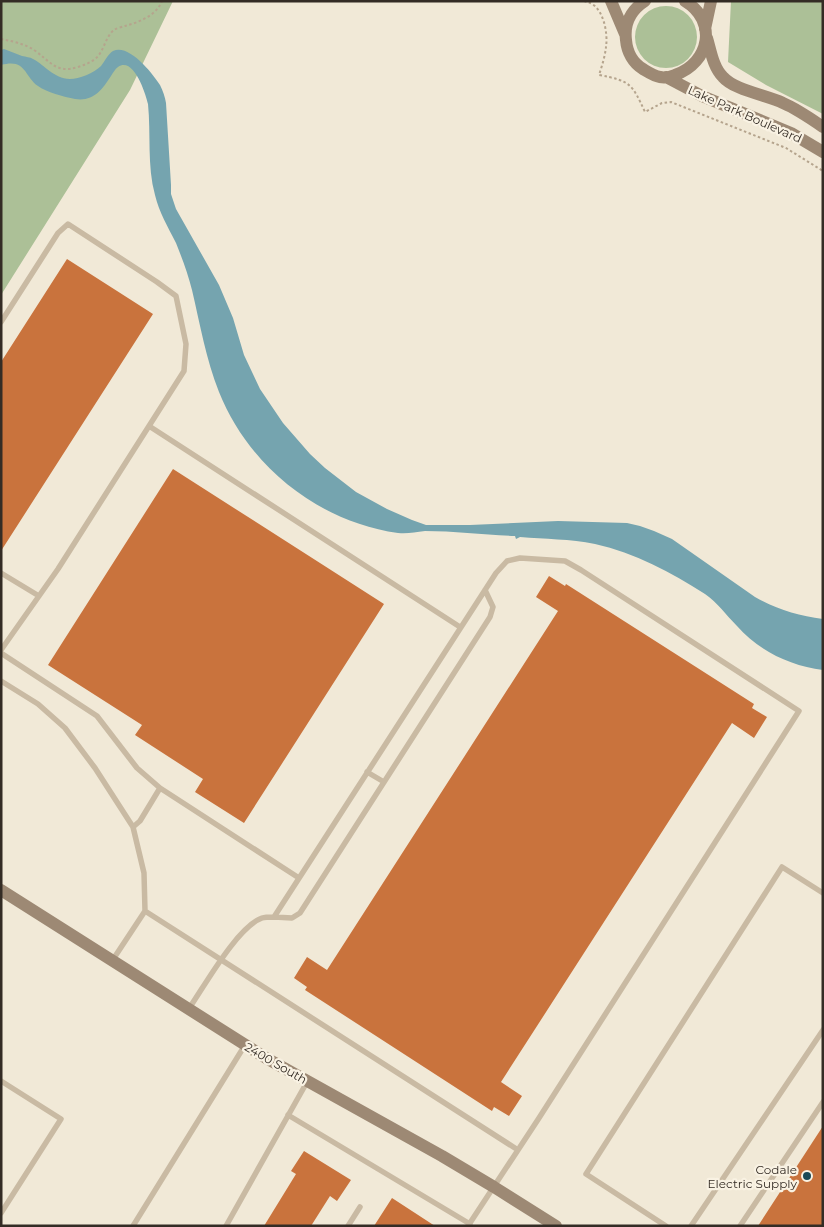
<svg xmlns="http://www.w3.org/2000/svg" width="824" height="1227" font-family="Montserrat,sans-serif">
<rect width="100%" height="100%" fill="#f1e9d7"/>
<!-- green -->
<path fill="#acc097" d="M 1,1 L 173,1 L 130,90 L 1,295 Z
M 731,1 L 823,1 L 823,114 L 766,85 L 728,62 Z
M635 37a31 31 0 1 1 62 0a31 31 0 1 1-62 0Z"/>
<!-- water -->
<path fill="#75a4af" d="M 4,49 C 10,51 16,54 22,56 C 26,57 30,57 33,59 C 46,66 53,78 70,79 C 79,79 94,73 101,66 C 105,61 108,54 113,51 C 129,43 153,74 160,85 C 163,91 165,97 166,103 L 171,185 L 171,194 L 176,209 L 219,285 L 233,318 L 244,355 L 260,389 L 283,423 L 310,454 L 325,468 L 356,492 L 387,509 L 412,520 L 426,525 L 470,525 L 558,521 L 627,523 L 640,526 L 654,531 L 672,539 L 755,597 C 776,609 798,616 823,619 L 823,670 C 790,666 759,651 737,626 C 726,615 718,603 705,594 C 671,572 635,553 595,544 C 570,539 545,539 520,537 L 516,539 L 515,536 C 485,535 455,531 425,531 C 415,532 408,534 398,533 C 319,522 249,467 219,392 C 206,359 200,324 192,290 C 188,274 182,258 176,243 C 168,227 159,212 155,195 C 147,166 151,134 148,104 C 146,95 134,56 118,67 C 115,69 113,73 111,76 C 102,90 93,102 75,99 C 64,97 46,92 38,86 C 24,76 26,58 1,65 L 1,50 Z"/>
<!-- building -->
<path fill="#c9733d" d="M 67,259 L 153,314 L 1,551 L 1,362 Z
M 173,469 L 384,604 L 244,823 L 195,792 L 203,779 L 135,735 L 142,725 L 48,665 Z
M 549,576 L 565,586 L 566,584 L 754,704 L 752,708 L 767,717 L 754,738 L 732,723 L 501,1082 L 522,1096 L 509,1116 L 494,1107 L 492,1111 L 305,990 L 307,987 L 294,978 L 307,957 L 327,970 L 558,611 L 536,597 Z
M 823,1126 L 823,1226 L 758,1226 Z
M 304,1151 L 351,1180 L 337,1201 L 330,1196 L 311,1226 L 264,1226 L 296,1174 L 291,1171 Z
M 392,1198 L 435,1226 L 374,1226 Z"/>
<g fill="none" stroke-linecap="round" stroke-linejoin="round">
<!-- path -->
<path stroke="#b5a48d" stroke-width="2" stroke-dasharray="2.5 2.5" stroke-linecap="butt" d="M 584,1 C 587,2 589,2 592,4 C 604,11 608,34 606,47 C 605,56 602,66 599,75 C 631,81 632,84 645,112 L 662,103 L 671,102 L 786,148 L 823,171
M 1,39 C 12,41 25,44 34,50 C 50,61 56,74 78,67 C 84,65 90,63 95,59 C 104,52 105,37 114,30 C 117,28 122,27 125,26 C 139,22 156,16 162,1"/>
<!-- lane -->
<path stroke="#c9baa3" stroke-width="5.5" d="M 1,322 L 58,233 L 68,224 L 157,282 L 176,296 L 186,344 L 184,371 L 58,569 L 1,650
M 149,426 L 460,627
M 1,573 L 39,596
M 1,653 L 97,716 L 137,768 L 160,788
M 1,681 L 38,704 L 65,728 L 95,768 L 133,827 L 144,873 L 145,911 L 112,961
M 367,772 L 384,782
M 133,827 L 140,821 L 160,788 L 299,878
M 145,911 L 518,1150
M 274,917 L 292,918 L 300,913 L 490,617 L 493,607 L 485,590
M 188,1010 C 204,987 237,927 262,918 C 265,917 270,917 274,917 L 496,573 L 507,561 L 520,558 L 565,561 L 581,570 L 799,711 L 539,1118 L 468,1226
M 1,1081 L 61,1119 L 1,1213
M 288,1115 L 470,1224
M 133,1226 L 245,1045
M 226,1226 L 307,1082
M 348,1226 L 360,1207
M 666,1226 L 586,1174 L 782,867 L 823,893
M 691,1226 L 823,1030
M 740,1226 L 823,1102"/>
<!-- secondary -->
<path stroke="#9d8974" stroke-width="12" d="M 611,1 L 625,34
M 645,1 C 631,10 624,24 626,40 C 627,52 633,63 643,69 C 648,72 654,76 660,77 C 665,78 670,77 675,75 C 710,63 718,21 685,1
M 705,29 L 711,1
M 707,38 C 711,51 713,67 723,77 C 734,90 766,95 783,103 C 797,109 810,118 823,127
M 666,77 L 702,96 L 791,133 L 823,152
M 1,890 L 266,1058 L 442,1156 L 494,1187 L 556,1226"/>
</g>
<!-- markers -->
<circle fill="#1a4956" stroke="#f9f2e3" stroke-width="2" cx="807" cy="1176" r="5"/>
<g text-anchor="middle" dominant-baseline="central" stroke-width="4.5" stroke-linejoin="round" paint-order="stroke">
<!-- street labels -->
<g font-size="12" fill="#342c25" stroke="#f9f2e3">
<text transform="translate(745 114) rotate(24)">Lake Park Boulevard</text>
<text transform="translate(276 1063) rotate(30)">2400 South</text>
</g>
<!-- poi labels -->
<g font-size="12" fill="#342c25" stroke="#f9f2e3" text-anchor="end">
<text x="797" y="1169">Codale<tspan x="797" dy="14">Electric Supply</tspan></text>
</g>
</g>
<!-- border -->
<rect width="824" height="1227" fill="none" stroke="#342c25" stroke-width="5"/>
</svg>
